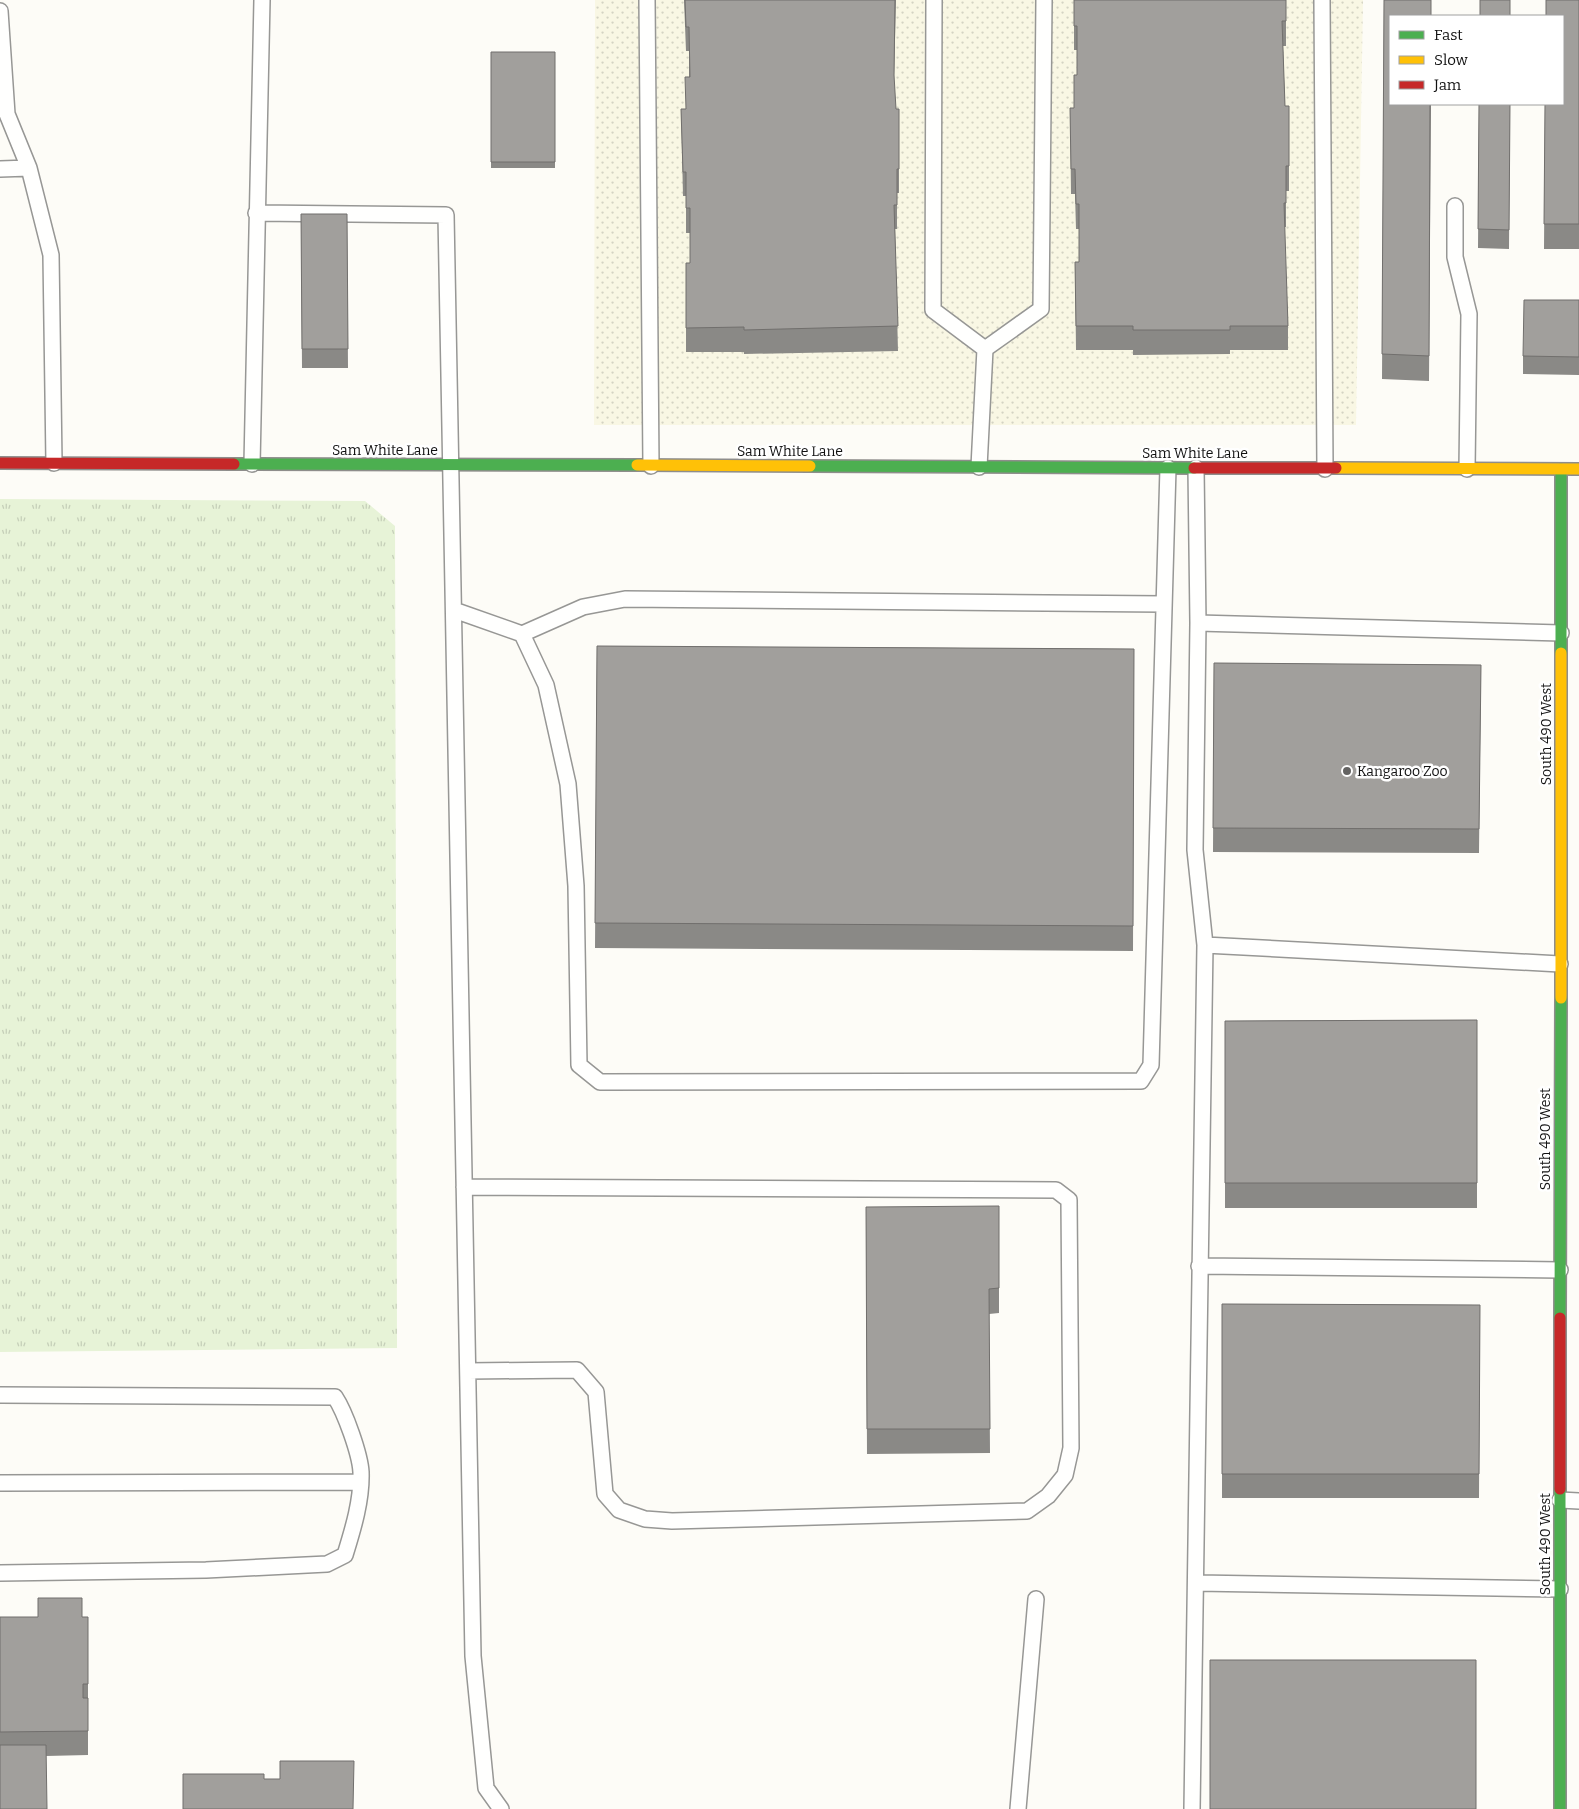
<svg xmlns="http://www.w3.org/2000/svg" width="1579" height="1809" font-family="Bitter,serif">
<defs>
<pattern id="farmland-dots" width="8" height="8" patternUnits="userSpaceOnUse" patternTransform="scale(1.25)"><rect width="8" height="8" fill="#f9f7e4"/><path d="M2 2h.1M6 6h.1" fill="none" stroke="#d4d3c3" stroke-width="1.8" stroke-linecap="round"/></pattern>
<pattern id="grass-tufts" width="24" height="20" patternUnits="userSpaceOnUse" patternTransform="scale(1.25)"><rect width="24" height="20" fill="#e7f3d7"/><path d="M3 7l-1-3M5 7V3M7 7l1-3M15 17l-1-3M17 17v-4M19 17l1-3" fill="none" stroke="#c5cfb8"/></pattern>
</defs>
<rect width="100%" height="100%" fill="#fdfcf7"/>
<!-- farmland -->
<path fill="url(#farmland-dots)" d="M 595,0 L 1363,0 L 1356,425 L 594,425 Z"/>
<!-- grass -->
<path fill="url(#grass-tufts)" d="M 0,499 L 365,501 L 395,526 L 397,1348 L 0,1352 Z"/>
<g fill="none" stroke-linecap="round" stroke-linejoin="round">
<!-- lane casing -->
<g stroke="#979795" stroke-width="18">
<path id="lane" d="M 647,0 L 651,466
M 934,0 L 933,310 L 985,349
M 1322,0 L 1325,469
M 0,11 L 7,114 L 29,168
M 0,169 L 29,168 L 51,255 L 54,463
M 1455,206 L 1455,257 L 1469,314 L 1467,469
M 256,213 L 446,215 L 473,1656 L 486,1788 L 501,1809
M 252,464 L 262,0
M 979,467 L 985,349 L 1041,309 L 1044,0
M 454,610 L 522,634 L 546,685 L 568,784 L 576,886 L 579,1065 L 600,1082 L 1141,1081 L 1151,1065 L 1168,468
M 1198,623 L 1561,633
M 522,634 L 583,607 L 625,599 L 1163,604
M 1205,945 L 1560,964
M 464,1187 L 1056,1190 L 1069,1200 L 1071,1448 L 1065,1475 L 1048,1496 L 1027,1511 L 672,1521 L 645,1519 L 619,1510 L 605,1494 L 596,1392 L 577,1370 L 468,1371
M 1199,1266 L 1560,1270
M 0,1395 L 335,1397 C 345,1412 360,1454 361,1472 C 362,1500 353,1529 345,1555 L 327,1564 L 206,1570 L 0,1573
M 0,1483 L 359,1482
M 1560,1500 L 1579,1501
M 1197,1583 L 1560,1589
M 1018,1809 L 1036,1599
M 1192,1809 L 1205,945 L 1195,850 L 1198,623 L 1196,468"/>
</g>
<!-- fast casing -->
<g stroke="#8e8d8b" stroke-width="14">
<path id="fast" d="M 234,464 L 637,465
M 810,466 L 1194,468
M 1561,653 L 1561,469
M 1560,1318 L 1561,998
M 1560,1809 L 1560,1489"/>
</g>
<!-- slow casing -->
<g stroke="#8e8d8b" stroke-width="14">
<path id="slow" d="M 637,465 L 810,466
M 1336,468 L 1579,469
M 1561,998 L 1561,653"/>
</g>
<!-- jam casing -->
<g stroke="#8e8d8b" stroke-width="14">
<path id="jam" d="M 0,463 L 234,464
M 1194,468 L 1336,468
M 1560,1489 L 1560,1318"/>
</g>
<!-- lane -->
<use href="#lane" stroke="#fffffe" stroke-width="15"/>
<!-- fast -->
<use href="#fast" stroke="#4caf50" stroke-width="11"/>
<!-- slow -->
<use href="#slow" stroke="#ffc107" stroke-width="11"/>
<!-- jam -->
<use href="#jam" stroke="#c62828" stroke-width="11"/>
</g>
<!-- wall -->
<path fill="#8a8986" d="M 684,0 L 896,0 L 894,80 L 899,169 L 899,193 L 897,193 L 897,229 L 895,229 L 898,351 L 744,354 L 744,352 L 686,352 L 686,263 L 690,263 L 690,233 L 686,233 L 686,196 L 683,196 L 681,109 L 686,109 L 689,77 L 689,51 L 686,51 Z
M 1074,0 L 1286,0 L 1286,46 L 1283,46 L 1285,106 L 1289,106 L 1289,191 L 1286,191 L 1286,227 L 1284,227 L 1288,326 L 1288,350 L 1230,350 L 1230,354 L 1133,355 L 1133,350 L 1076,350 L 1075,262 L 1079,262 L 1079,229 L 1076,229 L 1075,194 L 1071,194 L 1070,108 L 1074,108 L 1077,75 L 1077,50 L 1074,50 Z
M 1384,0 L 1431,104 L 1429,381 L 1382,379 Z
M 1579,0 L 1579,249 L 1544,249 L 1545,104 Z
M 491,52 L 555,52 L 555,168 L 491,168 Z
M 1479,104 L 1510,104 L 1509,249 L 1478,248 Z
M 301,214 L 347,214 L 348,368 L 302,368 Z
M 1579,300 L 1579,375 L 1523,374 L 1523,356 Z
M 597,646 L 1134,649 L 1133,951 L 595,948 Z
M 1214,663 L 1481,665 L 1479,853 L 1213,852 Z
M 1477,1020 L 1477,1208 L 1225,1208 L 1225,1021 Z
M 866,1207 L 999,1288 L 999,1313 L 989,1314 L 990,1453 L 867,1454 Z
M 1222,1304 L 1480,1305 L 1479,1498 L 1222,1498 Z
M 0,1617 L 88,1617 L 88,1755 L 46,1756 L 0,1809 Z"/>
<!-- building -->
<path fill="#a19f9c" stroke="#716f6d" d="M 685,0 L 895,0 L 894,75 L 896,109 L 899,109 L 899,169 L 897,169 L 897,205 L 894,205 L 898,326 L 744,330 L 744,327 L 686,328 L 686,263 L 690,263 L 690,208 L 686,208 L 686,172 L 683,172 L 681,109 L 686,109 L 685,77 L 690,77 L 689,27 L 686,27 Z
M 1074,0 L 1286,0 L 1286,21 L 1282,21 L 1285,106 L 1289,106 L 1289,166 L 1286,166 L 1286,203 L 1284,203 L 1288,326 L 1230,326 L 1230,330 L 1133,330 L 1133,326 L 1076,326 L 1075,262 L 1079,262 L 1079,204 L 1076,204 L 1075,169 L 1071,169 L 1070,108 L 1074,108 L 1074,75 L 1077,75 L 1077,26 L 1074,26 Z
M 1384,0 L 1431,0 L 1431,16 L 1390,16 L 1390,104 L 1430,104 L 1429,356 L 1382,354 Z
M 1480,0 L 1510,0 L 1510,16 L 1480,16 Z
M 1546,0 L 1579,0 L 1579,224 L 1544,224 L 1545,104 L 1563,104 L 1563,16 L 1546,16 Z
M 491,52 L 555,52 L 555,162 L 491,162 Z
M 1479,104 L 1510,104 L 1509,230 L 1478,229 Z
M 301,214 L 347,214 L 348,349 L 302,349 Z
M 1524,300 L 1579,300 L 1579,357 L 1523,356 Z
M 597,646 L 1134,649 L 1133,926 L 595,923 Z
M 1214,663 L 1481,665 L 1479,829 L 1213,828 Z
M 1477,1020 L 1477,1183 L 1225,1183 L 1225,1021 Z
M 999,1206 L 999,1288 L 989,1289 L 990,1429 L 867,1429 L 866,1207 Z
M 1222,1304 L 1480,1305 L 1479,1474 L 1222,1474 Z
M 38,1598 L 82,1598 L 82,1617 L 88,1617 L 88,1684 L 83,1684 L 83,1698 L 88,1698 L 88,1731 L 0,1732 L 0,1617 L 38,1617 Z
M 1210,1660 L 1476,1660 L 1476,1809 L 1210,1809 Z
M 0,1745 L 46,1745 L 47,1809 L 0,1809 Z
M 280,1761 L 354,1761 L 353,1809 L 183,1809 L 183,1774 L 264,1774 L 264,1779 L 280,1779 Z"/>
<!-- markers -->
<circle fill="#646362" stroke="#fff" stroke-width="2" cx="1347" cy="771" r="5"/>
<g text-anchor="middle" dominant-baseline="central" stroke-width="5" stroke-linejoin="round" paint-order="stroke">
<!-- street labels -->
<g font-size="14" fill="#111" stroke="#fff">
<text x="385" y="450">Sam White Lane</text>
<text x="790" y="451">Sam White Lane</text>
<text x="1195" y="453">Sam White Lane</text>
<text transform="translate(1546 734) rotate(-90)">South 490 West</text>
<text transform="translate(1545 1139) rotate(-90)">South 490 West</text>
<text transform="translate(1545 1544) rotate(-90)">South 490 West</text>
</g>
<!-- poi labels -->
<g font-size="14" fill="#111" stroke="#fff" text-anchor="start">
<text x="1357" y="771">Kangaroo Zoo</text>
</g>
</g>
<!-- legend -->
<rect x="1389" y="15" width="175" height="90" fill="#ffffff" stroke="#a0a0a0"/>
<rect x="1399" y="31" width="25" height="8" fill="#4caf50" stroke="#a0a0a0"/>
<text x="1434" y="40" font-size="15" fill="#111111">Fast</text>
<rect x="1399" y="56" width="25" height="8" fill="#ffc107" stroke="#a0a0a0"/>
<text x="1434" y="65" font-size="15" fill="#111111">Slow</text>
<rect x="1399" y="81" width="25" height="8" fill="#c62828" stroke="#a0a0a0"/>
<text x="1434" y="90" font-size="15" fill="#111111">Jam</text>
</svg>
